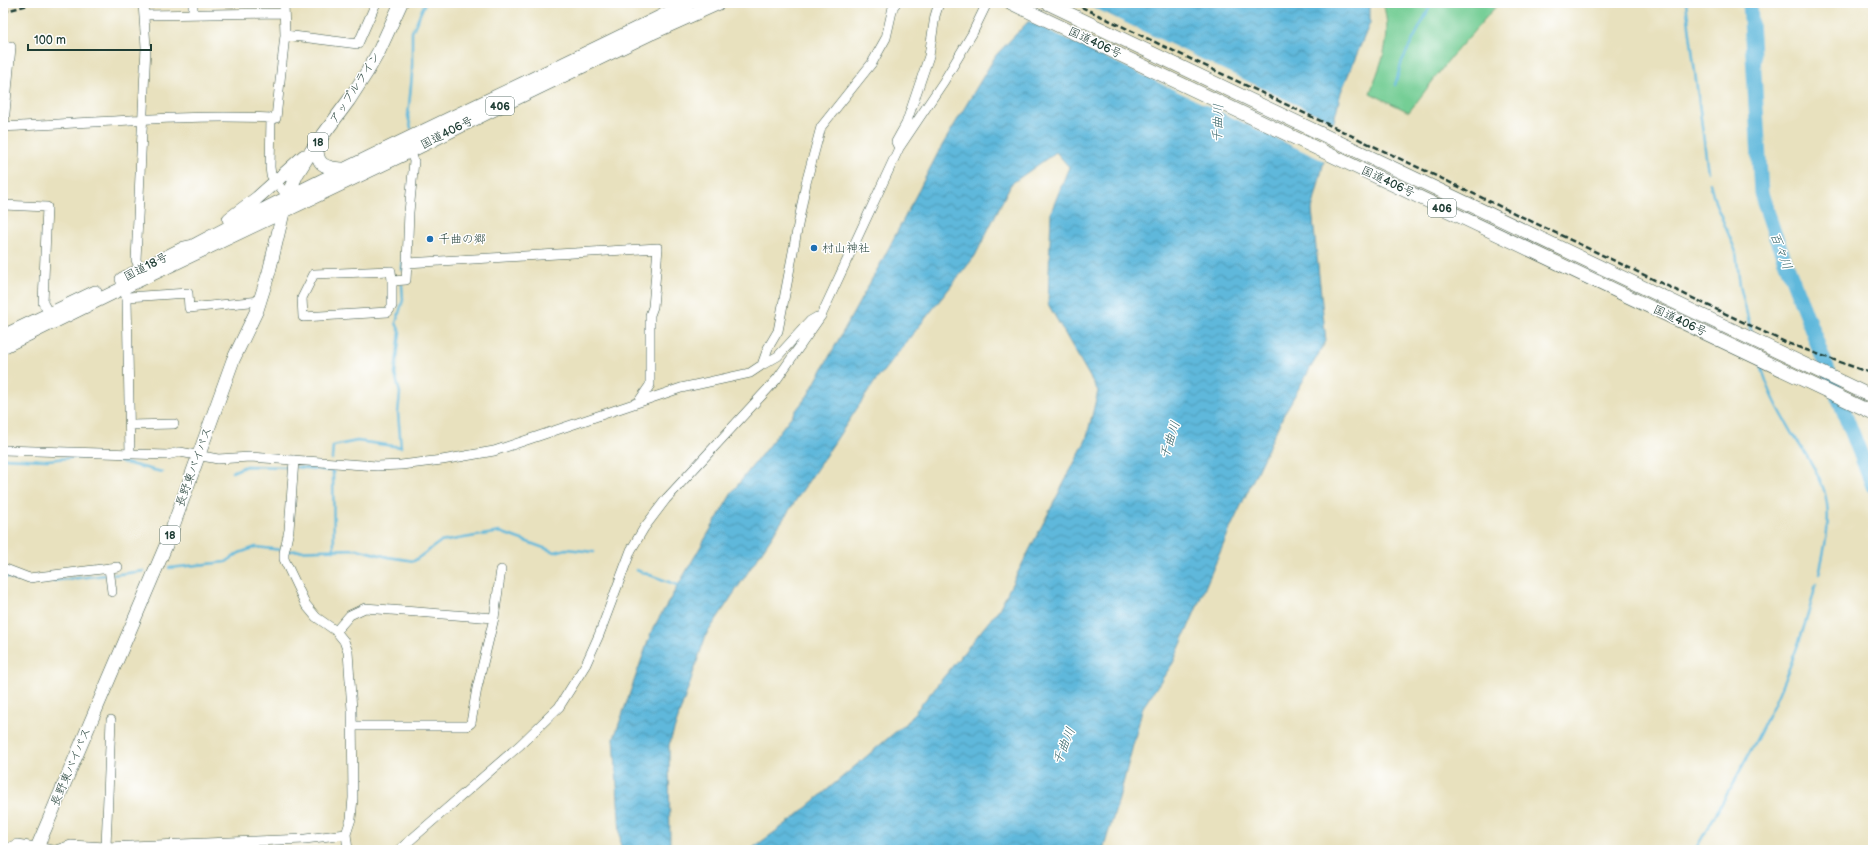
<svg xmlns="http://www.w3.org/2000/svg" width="1876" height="853" font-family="'Balsamiq Sans','Klee One',sans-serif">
<defs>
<pattern id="water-waves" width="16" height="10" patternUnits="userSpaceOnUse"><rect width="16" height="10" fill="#5eb8db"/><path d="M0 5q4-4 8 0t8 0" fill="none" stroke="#4d97b2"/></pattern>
</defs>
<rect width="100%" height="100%" fill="#fff"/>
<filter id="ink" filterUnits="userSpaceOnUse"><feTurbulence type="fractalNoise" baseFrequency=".025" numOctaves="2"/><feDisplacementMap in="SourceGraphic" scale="8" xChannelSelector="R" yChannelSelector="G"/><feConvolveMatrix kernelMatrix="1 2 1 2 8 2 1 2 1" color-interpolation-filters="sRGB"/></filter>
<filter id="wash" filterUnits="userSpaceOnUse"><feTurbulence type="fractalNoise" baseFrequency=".012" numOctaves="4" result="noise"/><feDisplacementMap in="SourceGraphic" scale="16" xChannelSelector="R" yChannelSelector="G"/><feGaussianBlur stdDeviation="0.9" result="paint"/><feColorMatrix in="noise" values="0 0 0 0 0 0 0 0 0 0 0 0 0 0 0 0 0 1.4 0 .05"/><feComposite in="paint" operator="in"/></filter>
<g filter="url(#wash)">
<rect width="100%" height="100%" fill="#e8e1be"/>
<!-- grass -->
<path fill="#74ce95" stroke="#4a8664" d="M 1383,3 L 1499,3 L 1451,57 L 1409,112 L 1370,93 C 1382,60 1393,39 1383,3 Z"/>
<!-- water -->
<path fill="url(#water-waves)" stroke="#3e7a88" d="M 1046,3 L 1370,3 L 1370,23 L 1341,92 L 1312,210 L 1326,341 L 1284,414 L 1230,529 L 1173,663 L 1143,707 L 1119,799 L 1103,850 L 750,850 L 794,818 L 907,722 L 999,609 L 1086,440 L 1098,391 L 1048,304 L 1051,212 L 1069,167 L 1056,152 L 1011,184 L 975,256 L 874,383 L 706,635 L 669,745 L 670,850 L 621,850 L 614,738 L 652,630 L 733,491 L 808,395 L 883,259 L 940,149 L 996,55 Z"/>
<!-- pier -->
<path fill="#e8e1be" d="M 1043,3 L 1084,3 L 1335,123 L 1326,162 L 1027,20 Z"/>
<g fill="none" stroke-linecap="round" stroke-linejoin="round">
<!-- stream -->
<path stroke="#5eb8db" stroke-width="2.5" d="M 1686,3 L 1708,172
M 1395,85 L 1402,61 L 1432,3
M 411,128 L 408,116 L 412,75 L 412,32 L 425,3
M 1710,183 L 1715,202 L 1736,252 L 1740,286 L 1752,334
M 402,270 L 403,254
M 1761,365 C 1768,392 1782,415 1796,439 C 1809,460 1824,479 1827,504 C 1830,528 1824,551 1819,574
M 3,458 L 47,460 L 79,457 L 113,460 L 162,472
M 332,459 L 333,446 L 357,441 L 401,447 L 398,413 L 400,393 L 395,374 L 400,332 L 396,323 L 403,300 L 402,285
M 296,467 L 333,471 L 334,551
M 232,472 L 246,466 L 291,467
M 287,551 L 357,549 L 388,557 L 414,561 L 440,542 L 500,532 L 555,552 L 566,549 L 594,552
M 169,568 L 226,562 L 239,553 L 256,547 L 282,550
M 636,570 L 680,586
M 112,575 L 144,571
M 3,576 L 30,583 L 107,575
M 1695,850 C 1744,766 1794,679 1816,584"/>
<!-- river -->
<path stroke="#5eb8db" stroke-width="15" d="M 1750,3 L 1761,193 L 1775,235 L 1873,486"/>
</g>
</g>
<g filter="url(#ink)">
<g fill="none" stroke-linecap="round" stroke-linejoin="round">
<!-- minor casing -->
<g stroke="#3d5649" stroke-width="10">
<path id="minor" d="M 284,3 L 285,35 L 358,44 L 376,3
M 193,14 L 193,3
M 145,15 L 284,13
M 271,118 L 276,118 L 285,35
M 3,127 C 93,123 182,114 271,118 L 270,167 L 271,175 L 287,196
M 409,147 L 414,161 L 409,212 L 407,263 L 658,248 L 653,307 L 650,315 L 650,385 L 639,401
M 899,148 L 896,142 L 906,124 L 929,56 L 935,16 L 939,3
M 3,205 L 47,207 L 43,303 L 51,317
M 140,269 L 136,260 L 146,47 L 143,3
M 392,281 L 391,271 L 314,274 L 302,298 L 303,317 L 388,312 L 392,306 L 392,281 L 406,280 L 407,263
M 121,284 L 127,299 L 130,454
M 127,297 L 188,293 L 189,308 L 260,301
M 817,317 L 810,321 L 778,356 L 762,365 L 768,348 L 778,331 L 806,183 L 821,127 L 872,63 L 886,38 L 893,7 L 896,3
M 130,425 L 174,424
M 3,450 L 167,455 L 180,452 L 218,459 L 250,457 L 377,466 L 401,465 L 442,460 L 494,451 L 681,388 L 750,373 L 762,365
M 294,460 L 289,530 L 284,553 L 284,559 L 306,605 L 316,617 L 336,631 L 344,641 L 348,652 L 352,710 L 353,798 L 351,819 L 346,834 L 348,850
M 3,568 L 29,578 L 118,567
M 109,568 L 112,592
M 336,631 L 350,615 L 365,608 L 494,618
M 352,726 L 467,726 L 471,723 L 477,688 L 494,618 L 501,570
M 3,850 L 17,844 L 53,850
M 56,850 L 71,845 L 106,847 L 111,720
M 106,850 L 106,847 L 305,839 L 346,834
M 399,850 L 520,745 L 559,707 L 586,664 L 599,635 L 631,550 L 644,528 L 666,499 L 777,379 L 821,316 L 899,148 L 944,81 L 972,34 L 987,3"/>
</g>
<!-- major casing -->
<g stroke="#3d5649" stroke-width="12">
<path id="major" d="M 3,124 L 10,47"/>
</g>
<!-- highway casing -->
<g stroke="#3d5649" stroke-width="14">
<path id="highway" d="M 1011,3 L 1873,413
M 1047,3 L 1873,397
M 317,144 C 316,164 323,168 342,169
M 229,219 L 257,198 L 304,156
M 122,279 L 184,248 L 193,246 C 356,160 524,85 688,3
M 3,336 L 95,292
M 3,347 L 123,288 L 411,151 L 509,102 L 652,33 L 719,3
M 36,850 L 167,543 L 233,360 L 257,310 L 269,272 L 287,196 L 297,174 L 312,150 L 349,100 L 367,72 L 379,51 L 401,3"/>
</g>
<!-- minor -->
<use href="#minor" stroke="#fff" stroke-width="9"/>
<!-- major -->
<use href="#major" stroke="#fff" stroke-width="11"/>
<!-- highway -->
<use href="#highway" stroke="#fff" stroke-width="13"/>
<!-- rail -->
<path stroke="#1f3d34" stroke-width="2.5" stroke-dasharray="6 3" stroke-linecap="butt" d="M 1073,3 L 1787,343 L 1873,374
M 3,12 L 35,3"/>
</g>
</g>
<!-- markers -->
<g fill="#1f6fb2" stroke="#fff" stroke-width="1.5">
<circle cx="430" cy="239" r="4"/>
<circle cx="814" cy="248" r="4"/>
</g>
<g text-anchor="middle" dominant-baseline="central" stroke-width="3" stroke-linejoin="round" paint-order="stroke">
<!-- shield labels -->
<g fill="#fff" stroke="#627771" stroke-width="1">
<rect x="486" y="97" width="28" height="18" rx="3"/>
<rect x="308" y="133" width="20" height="18" rx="3"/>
<rect x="1428" y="199" width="28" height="18" rx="3"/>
<rect x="160" y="526" width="20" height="18" rx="3"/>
</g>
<g font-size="11" font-weight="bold" fill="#1f3d34">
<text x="500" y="106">406</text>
<text x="318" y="142">18</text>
<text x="1442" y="208">406</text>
<text x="170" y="535">18</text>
</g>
<!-- street labels -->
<g font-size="12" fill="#1f3d34" stroke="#fff">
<text transform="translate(1095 43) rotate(25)">国道406号</text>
<text transform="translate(355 88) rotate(-57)">アップルライン</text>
<text transform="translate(447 133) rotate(-27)">国道406号</text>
<text transform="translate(1388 182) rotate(25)">国道406号</text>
<text transform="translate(146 267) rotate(-27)">国道18号</text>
<text transform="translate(1680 321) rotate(25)">国道406号</text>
<text transform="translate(194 467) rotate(-70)">長野東バイパス</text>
<text transform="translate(71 767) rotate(-67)">長野東バイパス</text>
</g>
<!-- poi labels -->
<g font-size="12" fill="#1f3d34" stroke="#fff" text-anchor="start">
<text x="438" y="239">千曲の郷</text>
<text x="822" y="248">村山神社</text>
</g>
<!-- water labels -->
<g font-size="13" font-style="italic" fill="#326266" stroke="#fff">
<text transform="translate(1218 123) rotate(-88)">千曲川</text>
<text transform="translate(1781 251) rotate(69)">百々川</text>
<text transform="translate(1170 440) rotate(-72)">千曲川</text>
<text transform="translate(1064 746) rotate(-68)">千曲川</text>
</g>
</g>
<!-- margin -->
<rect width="1876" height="853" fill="none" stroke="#fff" stroke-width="16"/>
<!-- scale -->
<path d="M28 44v6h123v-6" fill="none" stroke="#1f3d34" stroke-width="2"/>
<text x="34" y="44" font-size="12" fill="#1f3d34" stroke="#ffffff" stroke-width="3" paint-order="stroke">100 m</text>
</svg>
